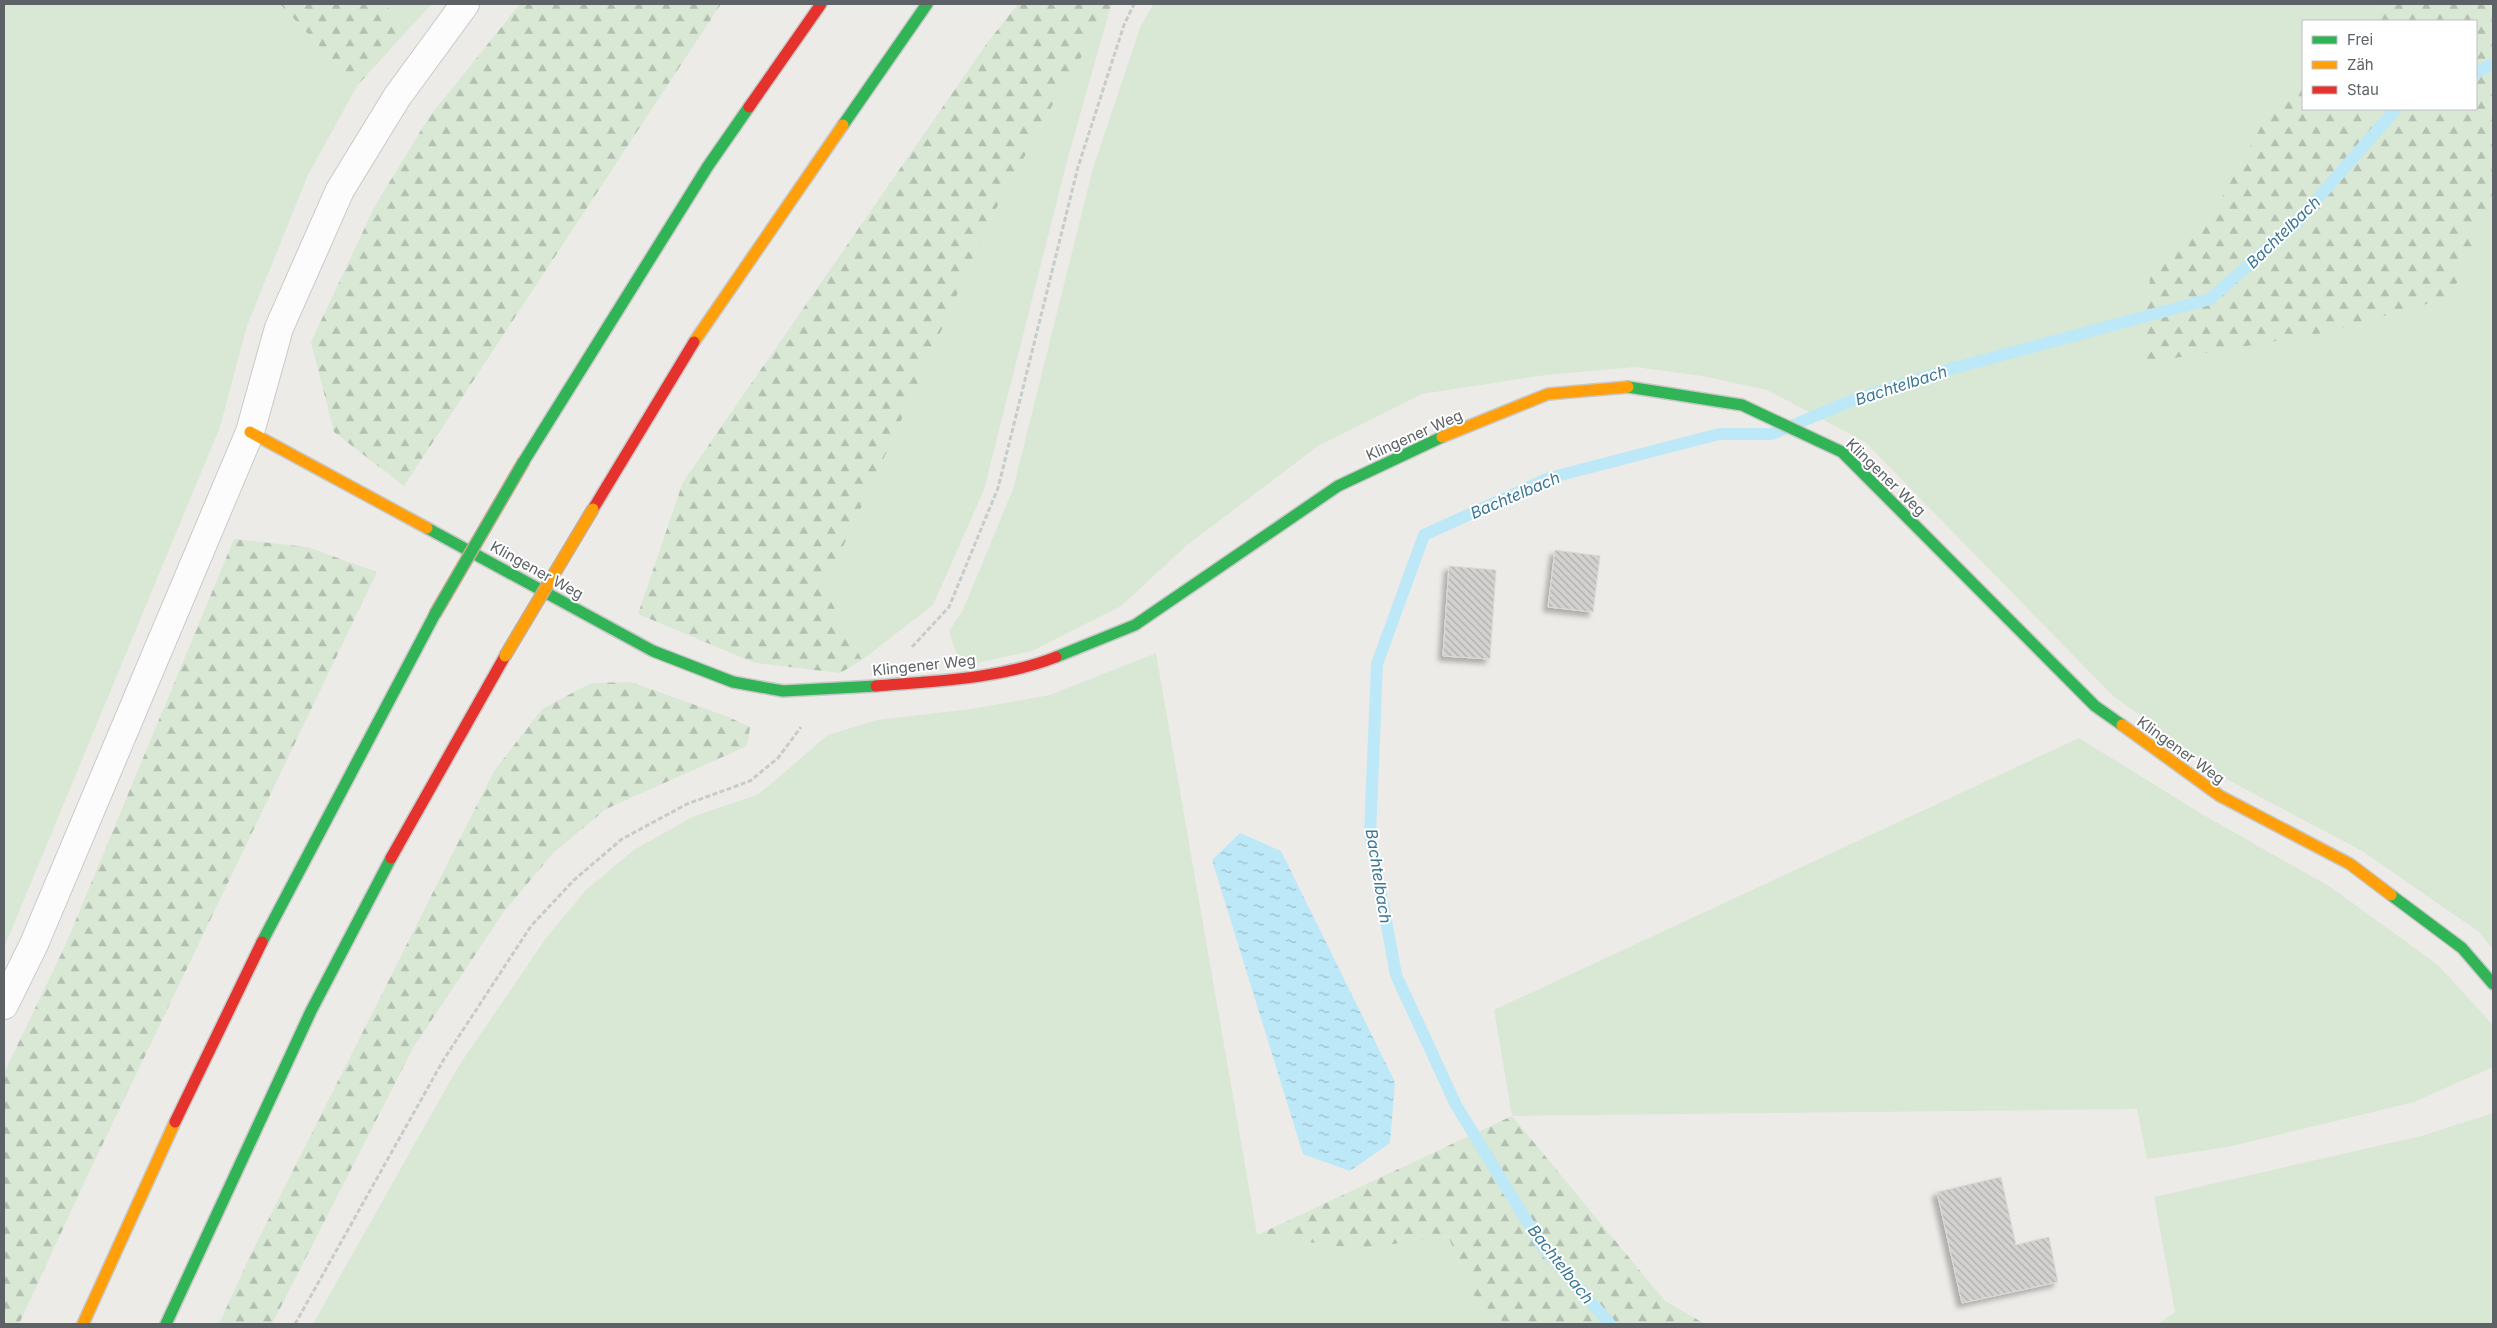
<svg xmlns="http://www.w3.org/2000/svg" width="2497" height="1328" font-family="Inter,sans-serif">
<defs>
<pattern id="forest-firs" width="22" height="20" patternUnits="userSpaceOnUse" patternTransform="scale(1.25)"><rect width="22" height="20" fill="#d9e8d4"/><path d="M5 1l3.5 6h-7zM16 11l3.5 6h-7z" fill="#b3bfb0"/></pattern>
<pattern id="water-ripples" width="26" height="14" patternUnits="userSpaceOnUse" patternTransform="scale(1.25)"><rect width="26" height="14" fill="#bde8f7"/><path d="M2 4q2-2 4 0t4 0M15 11q2-2 4 0t4 0" fill="none" stroke="#9dbfcc"/></pattern>
<pattern id="building-back-hatch" width="6" height="6" patternUnits="userSpaceOnUse" patternTransform="scale(1.25)"><rect width="6" height="6" fill="#d3d2d1"/><path d="M-1 5l2 2M0 0l6 6M5-1l2 2" fill="none" stroke="#aeaead"/></pattern>
<filter id="shadow"><feDropShadow dx="-4.5" dy="4.5" stdDeviation="2.5" flood-color="#0004"/></filter>
</defs>
<rect width="100%" height="100%" fill="#edebe8"/>
<!-- green -->
<path fill="#d9e8d4" d="M 4,4 L 280,4 L 357,86 L 308,175 L 247,326 L 220,427 L 4,948 Z
M 386,4 L 432,4 L 403,35 Z
M 1153,4 L 2387,4 L 2367,21 L 2303,21 L 2303,78 L 2273,105 L 2213,213 L 2151,271 L 2140,364 L 2493,201 L 2493,950 L 2479,932 L 2362,851 L 2228,780 L 2112,695 L 1865,442 L 1767,390 L 1702,376 L 1635,367 L 1546,375 L 1422,394 L 1318,446 L 1186,546 L 1121,606 L 1032,651 L 972,664 L 956,653 L 949,631 L 963,610 L 1013,489 L 1093,168 L 1140,28 Z
M 1110,9 L 1066,165 L 984,490 L 933,605 L 862,660 L 824,588 L 906,410 L 990,220 L 1052,106 Z
M 1156,653 L 1257,1234 L 1360,1249 L 1448,1236 L 1473,1295 L 1505,1324 L 313,1324 L 458,1067 L 546,938 L 586,890 L 634,850 L 692,817 L 759,794 L 828,735 L 876,720 L 971,709 L 1050,695 Z
M 2079,738 L 2202,814 L 2332,888 L 2438,965 L 2493,1025 L 2493,1067 L 2414,1102 L 2228,1147 L 2147,1159 L 2137,1109 L 1512,1116 L 1494,1010 Z
M 2493,1113 L 2493,1324 L 2158,1324 L 2175,1312 L 2154,1197 L 2421,1136 Z"/>
<!-- forest -->
<path fill="url(#forest-firs)" d="M 280,4 L 386,4 L 403,35 L 357,86 Z
M 520,4 L 721,4 L 404,486 L 334,432 L 311,342 L 375,206 L 429,117 Z
M 1018,4 L 1113,4 L 1052,106 L 990,220 L 906,410 L 824,588 L 862,660 L 840,673 L 755,663 L 638,614 L 683,482 L 987,43 Z
M 2387,4 L 2493,4 L 2493,201 L 2489,204 L 2451,297 L 2324,333 L 2139,364 L 2151,271 L 2213,213 L 2273,105 L 2303,78 L 2303,109 L 2476,109 L 2476,21 L 2367,21 Z
M 234,539 L 307,547 L 377,572 L 85,1181 L 19,1324 L 4,1324 L 4,1073 L 65,946 Z
M 631,682 L 726,716 L 750,727 L 747,746 L 606,809 L 553,853 L 503,913 L 413,1048 L 272,1324 L 219,1324 L 250,1256 L 494,771 L 542,709 L 591,683 Z
M 1512,1116 L 1665,1301 L 1705,1324 L 1505,1324 L 1473,1295 L 1448,1236 L 1360,1249 L 1257,1235 Z"/>
<!-- water -->
<path fill="url(#water-ripples)" d="M 1240,833 L 1281,851 L 1395,1082 L 1390,1143 L 1350,1171 L 1303,1154 L 1212,860 Z"/>
<g fill="none" stroke-linecap="round" stroke-linejoin="round">
<!-- stream -->
<path stroke="#bde8f7" stroke-width="12" d="M 2476,72 L 2493,64
M 1610,1324 L 1542,1246 L 1456,1105 L 1396,975 L 1370,834 L 1377,664 L 1424,535 L 1549,478 L 1719,434 L 1772,434 L 1853,400 L 1947,370 L 2210,299 L 2297,222 L 2396,109"/>
</g>
<!-- building -->
<path fill="url(#building-back-hatch)" stroke="#dcdad7" filter="url(#shadow)" d="M 1555,550 L 1600,556 L 1593,612 L 1548,607 Z
M 1449,566 L 1496,570 L 1490,659 L 1443,656 Z
M 2001,1177 L 2016,1245 L 2049,1237 L 2058,1282 L 1962,1303 L 1937,1192 Z"/>
<g fill="none" stroke-linecap="round" stroke-linejoin="round">
<!-- street casing -->
<g stroke="#c9c9c8" stroke-width="30">
<path id="street" d="M 4,1005 L 34,944 L 250,432 L 279,328 L 340,190 L 397,97 L 465,4"/>
</g>
<!-- fast casing -->
<g stroke="#c7c8c7" stroke-width="14">
<path id="fast" d="M 843,125 L 927,4
M 1628,387 L 1742,405 L 1842,452 L 2095,706 L 2122,725
M 524,461 L 708,166 L 749,107
M 427,528 L 653,651 L 733,682 L 783,691 L 876,686
M 1056,657 L 1135,625 L 1338,486 L 1442,437
M 2391,895 L 2462,948 L 2493,984
M 262,942 L 435,614
M 166,1324 L 311,1011 L 391,858"/>
</g>
<!-- slow casing -->
<g stroke="#c7c8c7" stroke-width="14">
<path id="slow" d="M 694,342 L 843,125
M 250,432 L 427,528
M 1442,437 L 1548,394 L 1628,387
M 2122,725 L 2220,796 L 2350,864 L 2391,895
M 83,1324 L 175,1122"/>
</g>
<!-- jam casing -->
<g stroke="#c7c8c7" stroke-width="14">
<path id="jam" d="M 749,107 L 821,4
M 593,509 L 694,342
M 876,686 C 936,681 1000,679 1056,657
M 391,858 L 505,656
M 175,1122 L 262,942"/>
</g>
<!-- path -->
<path stroke="#c7ccc9" stroke-width="3" stroke-dasharray="5 2.5" stroke-linecap="butt" d="M 912,647 L 949,607 L 998,488 L 1078,167 L 1124,25 L 1134,4
M 295,1324 L 444,1059 L 531,926 L 574,880 L 622,839 L 687,804 L 750,781 L 778,758 L 801,727"/>
<!-- street -->
<use href="#street" stroke="#fcfcfc" stroke-width="28"/>
<!-- fast -->
<use href="#fast" stroke="#30b455" stroke-width="11"/>
<!-- slow -->
<use href="#slow" stroke="#ff9f0a" stroke-width="11"/>
<!-- jam -->
<use href="#jam" stroke="#e5322d" stroke-width="11"/>
<!-- fast-bridge casing -->
<g stroke="#c5ad95" stroke-width="14" stroke-linecap="butt">
<path id="fast-bridge" d="M 435,614 L 524,461"/>
</g>
<!-- slow-bridge casing -->
<g stroke="#c5ad95" stroke-width="14" stroke-linecap="butt">
<path id="slow-bridge" d="M 505,656 L 593,509"/>
</g>
<!-- fast-bridge -->
<use href="#fast-bridge" stroke="#30b455" stroke-width="11"/>
<!-- slow-bridge -->
<use href="#slow-bridge" stroke="#ff9f0a" stroke-width="11"/>
</g>
<g text-anchor="middle" dominant-baseline="central" stroke-width="4" stroke-linejoin="round" paint-order="stroke">
<!-- street labels -->
<g font-size="15" fill="#5d6266" stroke="#fff">
<text transform="translate(1414 435) rotate(-24)">Klingener Weg</text>
<text transform="translate(1886 477) rotate(44)">Klingener Weg</text>
<text transform="translate(537 570) rotate(29)">Klingener Weg</text>
<text transform="translate(924 665) rotate(-6)">Klingener Weg</text>
<text transform="translate(2181 750) rotate(36)">Klingener Weg</text>
</g>
<!-- water labels -->
<g font-size="16" font-style="italic" fill="#3b7796" stroke="#fff">
<text transform="translate(2283 232) rotate(-44)">Bachtelbach</text>
<text transform="translate(1901 385) rotate(-18)">Bachtelbach</text>
<text transform="translate(1515 495) rotate(-23)">Bachtelbach</text>
<text transform="translate(1379 876) rotate(81)">Bachtelbach</text>
<text transform="translate(1561 1264) rotate(52)">Bachtelbach</text>
</g>
</g>
<!-- border -->
<rect width="2497" height="1328" fill="none" stroke="#5d6266" stroke-width="10"/>
<!-- legend -->
<rect x="2302" y="20" width="175" height="90" fill="#ffffff" stroke="#bec0c2"/>
<rect x="2312" y="36" width="25" height="8" fill="#30b455" stroke="#bec0c2"/>
<text x="2347" y="45" font-size="15" fill="#5d6266">Frei</text>
<rect x="2312" y="61" width="25" height="8" fill="#ff9f0a" stroke="#bec0c2"/>
<text x="2347" y="70" font-size="15" fill="#5d6266">Zäh</text>
<rect x="2312" y="86" width="25" height="8" fill="#e5322d" stroke="#bec0c2"/>
<text x="2347" y="95" font-size="15" fill="#5d6266">Stau</text>
</svg>
